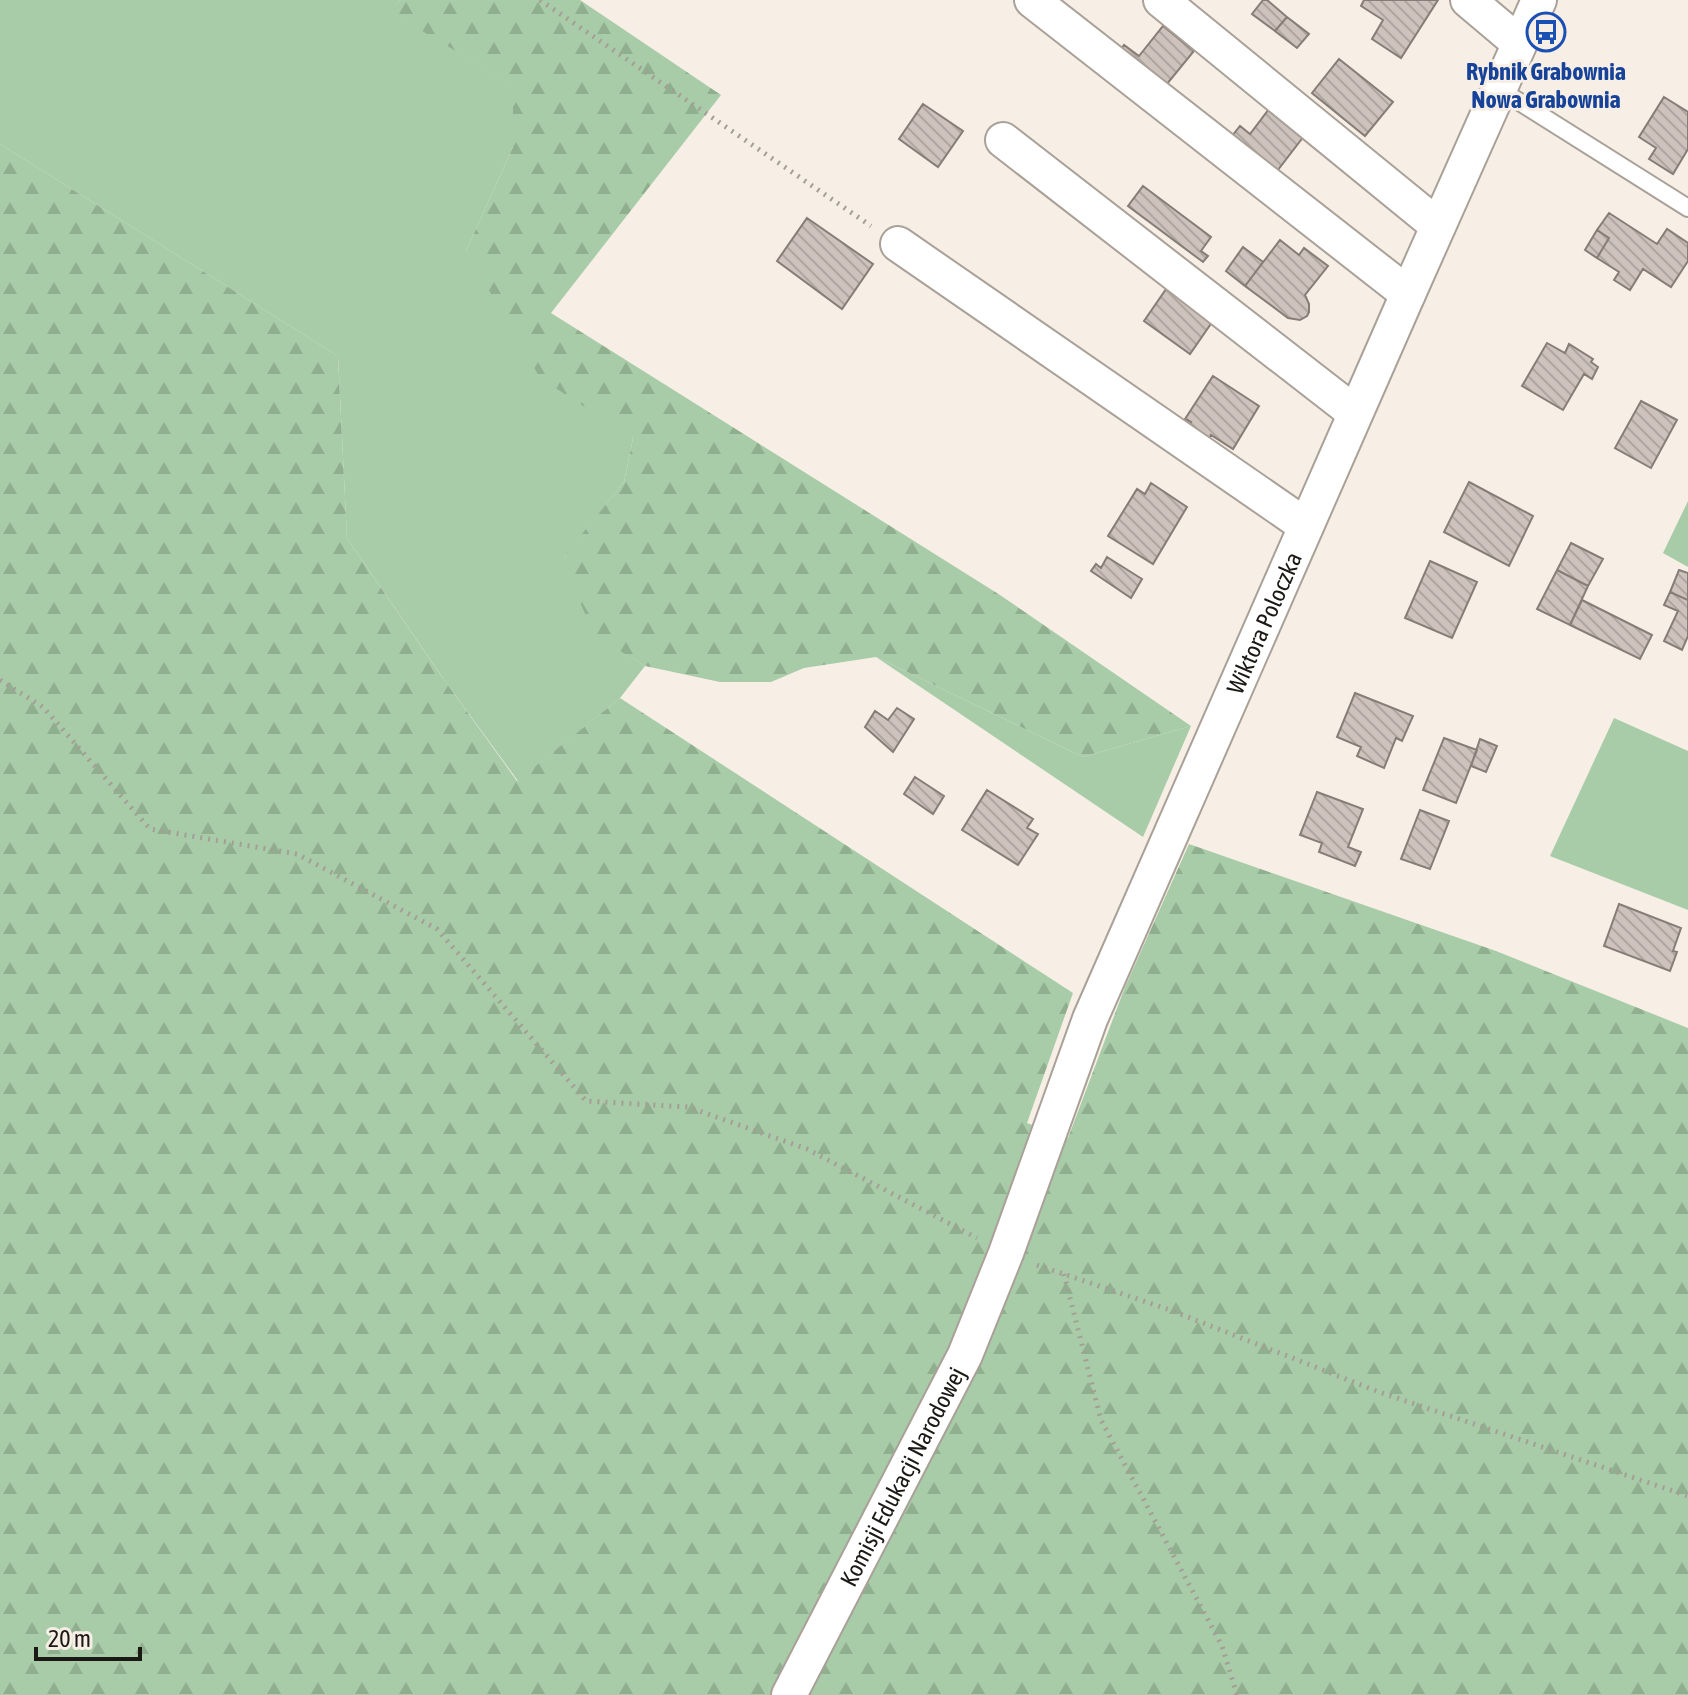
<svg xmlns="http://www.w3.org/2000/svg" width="1688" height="1695" font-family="'Asap Condensed',sans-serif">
<defs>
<pattern id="forest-firs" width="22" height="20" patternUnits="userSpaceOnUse" patternTransform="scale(2)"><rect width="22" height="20" fill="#a8cca7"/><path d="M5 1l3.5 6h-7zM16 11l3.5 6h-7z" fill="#90af8f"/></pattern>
<pattern id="building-back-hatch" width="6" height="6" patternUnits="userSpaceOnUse" patternTransform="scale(2)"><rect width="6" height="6" fill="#cec2bc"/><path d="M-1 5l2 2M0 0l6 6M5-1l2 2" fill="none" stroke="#b0a6a1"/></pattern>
</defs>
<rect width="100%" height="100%" fill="#f7efe5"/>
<!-- grass -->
<path fill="#a8cca7" d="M 0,0 L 400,0 L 391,12 L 514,85 L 513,147 L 466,251 L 633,438 L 624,482 L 565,556 L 595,635 L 645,666 L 620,698 L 518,781 L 445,681 L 347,538 L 338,356 L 0,144 Z
M 1688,501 L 1688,567 L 1663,553 Z
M 876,657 L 1083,757 L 1191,726 L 1143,837 Z
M 1614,718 L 1688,751 L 1688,910 L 1550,856 Z"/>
<!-- forest -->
<path fill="url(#forest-firs)" d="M 400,0 L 580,0 L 721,95 L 551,313 L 1000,595 L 1191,726 L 1083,757 L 876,657 L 804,668 L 771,682 L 720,682 L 645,666 L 595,636 L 568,575 L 565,555 L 624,482 L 633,438 L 540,378 L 466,251 L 513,147 L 513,85 L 390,12 Z
M 0,144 L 338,356 L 347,538 L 440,674 L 517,781 L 620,698 L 1073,993 L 1027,1123 L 1068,1138 L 1125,987 L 1189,844 L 1496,951 L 1688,1028 L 1688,1695 L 0,1695 Z"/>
<!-- building -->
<path fill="url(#building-back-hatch)" stroke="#877c76" stroke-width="2" d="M 1263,0 L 1267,0 L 1287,17 L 1275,31 L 1252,14 Z
M 1364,0 L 1438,0 L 1401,58 L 1372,39 L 1383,20 L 1361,6 Z
M 1287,17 L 1309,34 L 1297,48 L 1275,31 Z
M 1163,26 L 1194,51 L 1162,90 L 1117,55 L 1124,45 L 1139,56 Z
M 1339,59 L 1393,102 L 1365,136 L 1312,93 Z
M 1664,97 L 1688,112 L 1688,149 L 1673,174 L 1649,159 L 1656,148 L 1639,137 Z
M 923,104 L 963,131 L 938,167 L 899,139 Z
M 1269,109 L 1304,136 L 1274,175 L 1228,141 L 1240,126 L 1250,134 Z
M 1143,186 L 1211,237 L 1201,251 L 1208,256 L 1203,262 L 1128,206 Z
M 1609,213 L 1657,244 L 1667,229 L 1688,243 L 1688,261 L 1671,287 L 1643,269 L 1630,290 L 1614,280 L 1619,272 L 1597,258 L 1609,238 L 1597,230 Z
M 807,218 L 873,264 L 842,309 L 777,261 Z
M 1597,230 L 1609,238 L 1597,258 L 1585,250 Z
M 1280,240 L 1299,255 L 1304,248 L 1328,266 L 1305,295 L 1309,304 L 1309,312 L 1307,316 L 1300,320 L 1288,318 L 1245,286 Z
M 1243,247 L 1263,262 L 1245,286 L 1226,271 Z
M 1171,282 L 1217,315 L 1190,354 L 1144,321 Z
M 1547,343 L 1565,353 L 1569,344 L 1593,359 L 1591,362 L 1598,367 L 1592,379 L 1584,374 L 1563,410 L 1522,386 Z
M 1213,376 L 1259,406 L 1233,449 L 1211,435 L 1207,442 L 1187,429 L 1191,422 L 1185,419 Z
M 1641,401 L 1677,420 L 1651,468 L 1615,448 Z
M 1469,482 L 1533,516 L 1509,566 L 1444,532 Z
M 1151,483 L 1187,507 L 1153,564 L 1108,536 L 1137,489 L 1145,494 Z
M 1571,543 L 1603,559 L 1588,586 L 1557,570 Z
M 1107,557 L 1142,579 L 1131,598 L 1091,571 L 1096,564 L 1101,568 Z
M 1430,561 L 1477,582 L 1452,638 L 1405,618 Z
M 1557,570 L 1588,586 L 1570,625 L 1537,609 Z
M 1679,570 L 1688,573 L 1688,600 L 1670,592 Z
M 1670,592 L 1688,600 L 1688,636 L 1682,650 L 1664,641 L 1678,611 L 1664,605 Z
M 1582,600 L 1652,635 L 1640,659 L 1570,625 Z
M 1355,693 L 1413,716 L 1402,741 L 1396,738 L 1384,768 L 1357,756 L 1361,747 L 1337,737 Z
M 897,708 L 914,719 L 893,752 L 865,727 L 875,711 L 888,720 Z
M 1444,738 L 1477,750 L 1456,803 L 1423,790 Z
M 1480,739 L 1497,746 L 1486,772 L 1471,766 Z
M 915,777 L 944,796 L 933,814 L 904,794 Z
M 987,790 L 1033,819 L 1027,828 L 1038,834 L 1018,865 L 962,830 Z
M 1317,792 L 1363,809 L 1348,847 L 1361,852 L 1355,866 L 1319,852 L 1322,843 L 1300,835 Z
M 1420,810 L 1449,821 L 1430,869 L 1401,859 Z
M 1619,904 L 1681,928 L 1673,951 L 1677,952 L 1670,971 L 1604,946 Z"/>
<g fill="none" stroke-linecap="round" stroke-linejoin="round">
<!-- lane casing -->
<g stroke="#a9a198" stroke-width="20">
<path id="lane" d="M 1499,89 L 1688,208"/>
</g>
<!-- street casing -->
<g stroke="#a9a198" stroke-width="38">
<g id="street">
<path d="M 1032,0 L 1408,294"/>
<path d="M 1161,0 L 1438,226"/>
<path d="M 1468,0 L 1519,43"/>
<path d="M 1003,140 L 1355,413"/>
<path d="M 898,244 L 1306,526"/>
<path id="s1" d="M 789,1695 L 965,1355 L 1006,1253 L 1090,1019 L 1408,294 L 1539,0"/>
</g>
</g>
<!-- path -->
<path stroke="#a49e97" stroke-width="5" stroke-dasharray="2 6" stroke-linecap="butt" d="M 540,0 L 871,226
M 0,680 L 43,707 L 150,829 L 297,854 L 437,929 L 586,1101 L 688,1107 L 807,1149 L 977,1238
M 1037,1265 L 1170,1310 L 1379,1392 L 1688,1496
M 1064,1274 L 1101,1420 L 1222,1646 L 1237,1695"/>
<!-- lane -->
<use href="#lane" stroke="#fff" stroke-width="16"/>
<!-- street -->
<use href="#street" stroke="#fff" stroke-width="34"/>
</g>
<!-- icons -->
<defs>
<g id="bus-ring" transform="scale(2)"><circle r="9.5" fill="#f7efe5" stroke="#1a4fb4" stroke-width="1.5"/><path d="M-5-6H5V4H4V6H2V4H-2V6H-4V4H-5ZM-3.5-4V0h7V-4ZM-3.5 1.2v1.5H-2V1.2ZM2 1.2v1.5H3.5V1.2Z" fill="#1a4fb4"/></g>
</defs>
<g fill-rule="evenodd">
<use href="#bus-ring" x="1546" y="32"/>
</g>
<g text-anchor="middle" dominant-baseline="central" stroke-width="6" stroke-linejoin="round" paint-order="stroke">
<!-- transit labels -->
<g font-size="24" font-weight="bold" fill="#164399" stroke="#f7efe5">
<text x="1546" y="71">Rybnik Grabownia<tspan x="1546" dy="28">Nowa Grabownia</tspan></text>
</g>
<!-- street labels -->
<g font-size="24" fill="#1b1915" stroke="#f7efe5">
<text stroke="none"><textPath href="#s1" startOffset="1174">Wiktora Poloczka</textPath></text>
<text stroke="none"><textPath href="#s1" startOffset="246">Komisji Edukacji Narodowej</textPath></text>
</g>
</g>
<!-- scale -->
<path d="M36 1647v12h104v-12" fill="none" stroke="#1b1915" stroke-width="4"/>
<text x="48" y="1647" font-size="24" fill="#1b1915" stroke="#f7efe5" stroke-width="6" paint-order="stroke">20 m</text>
</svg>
